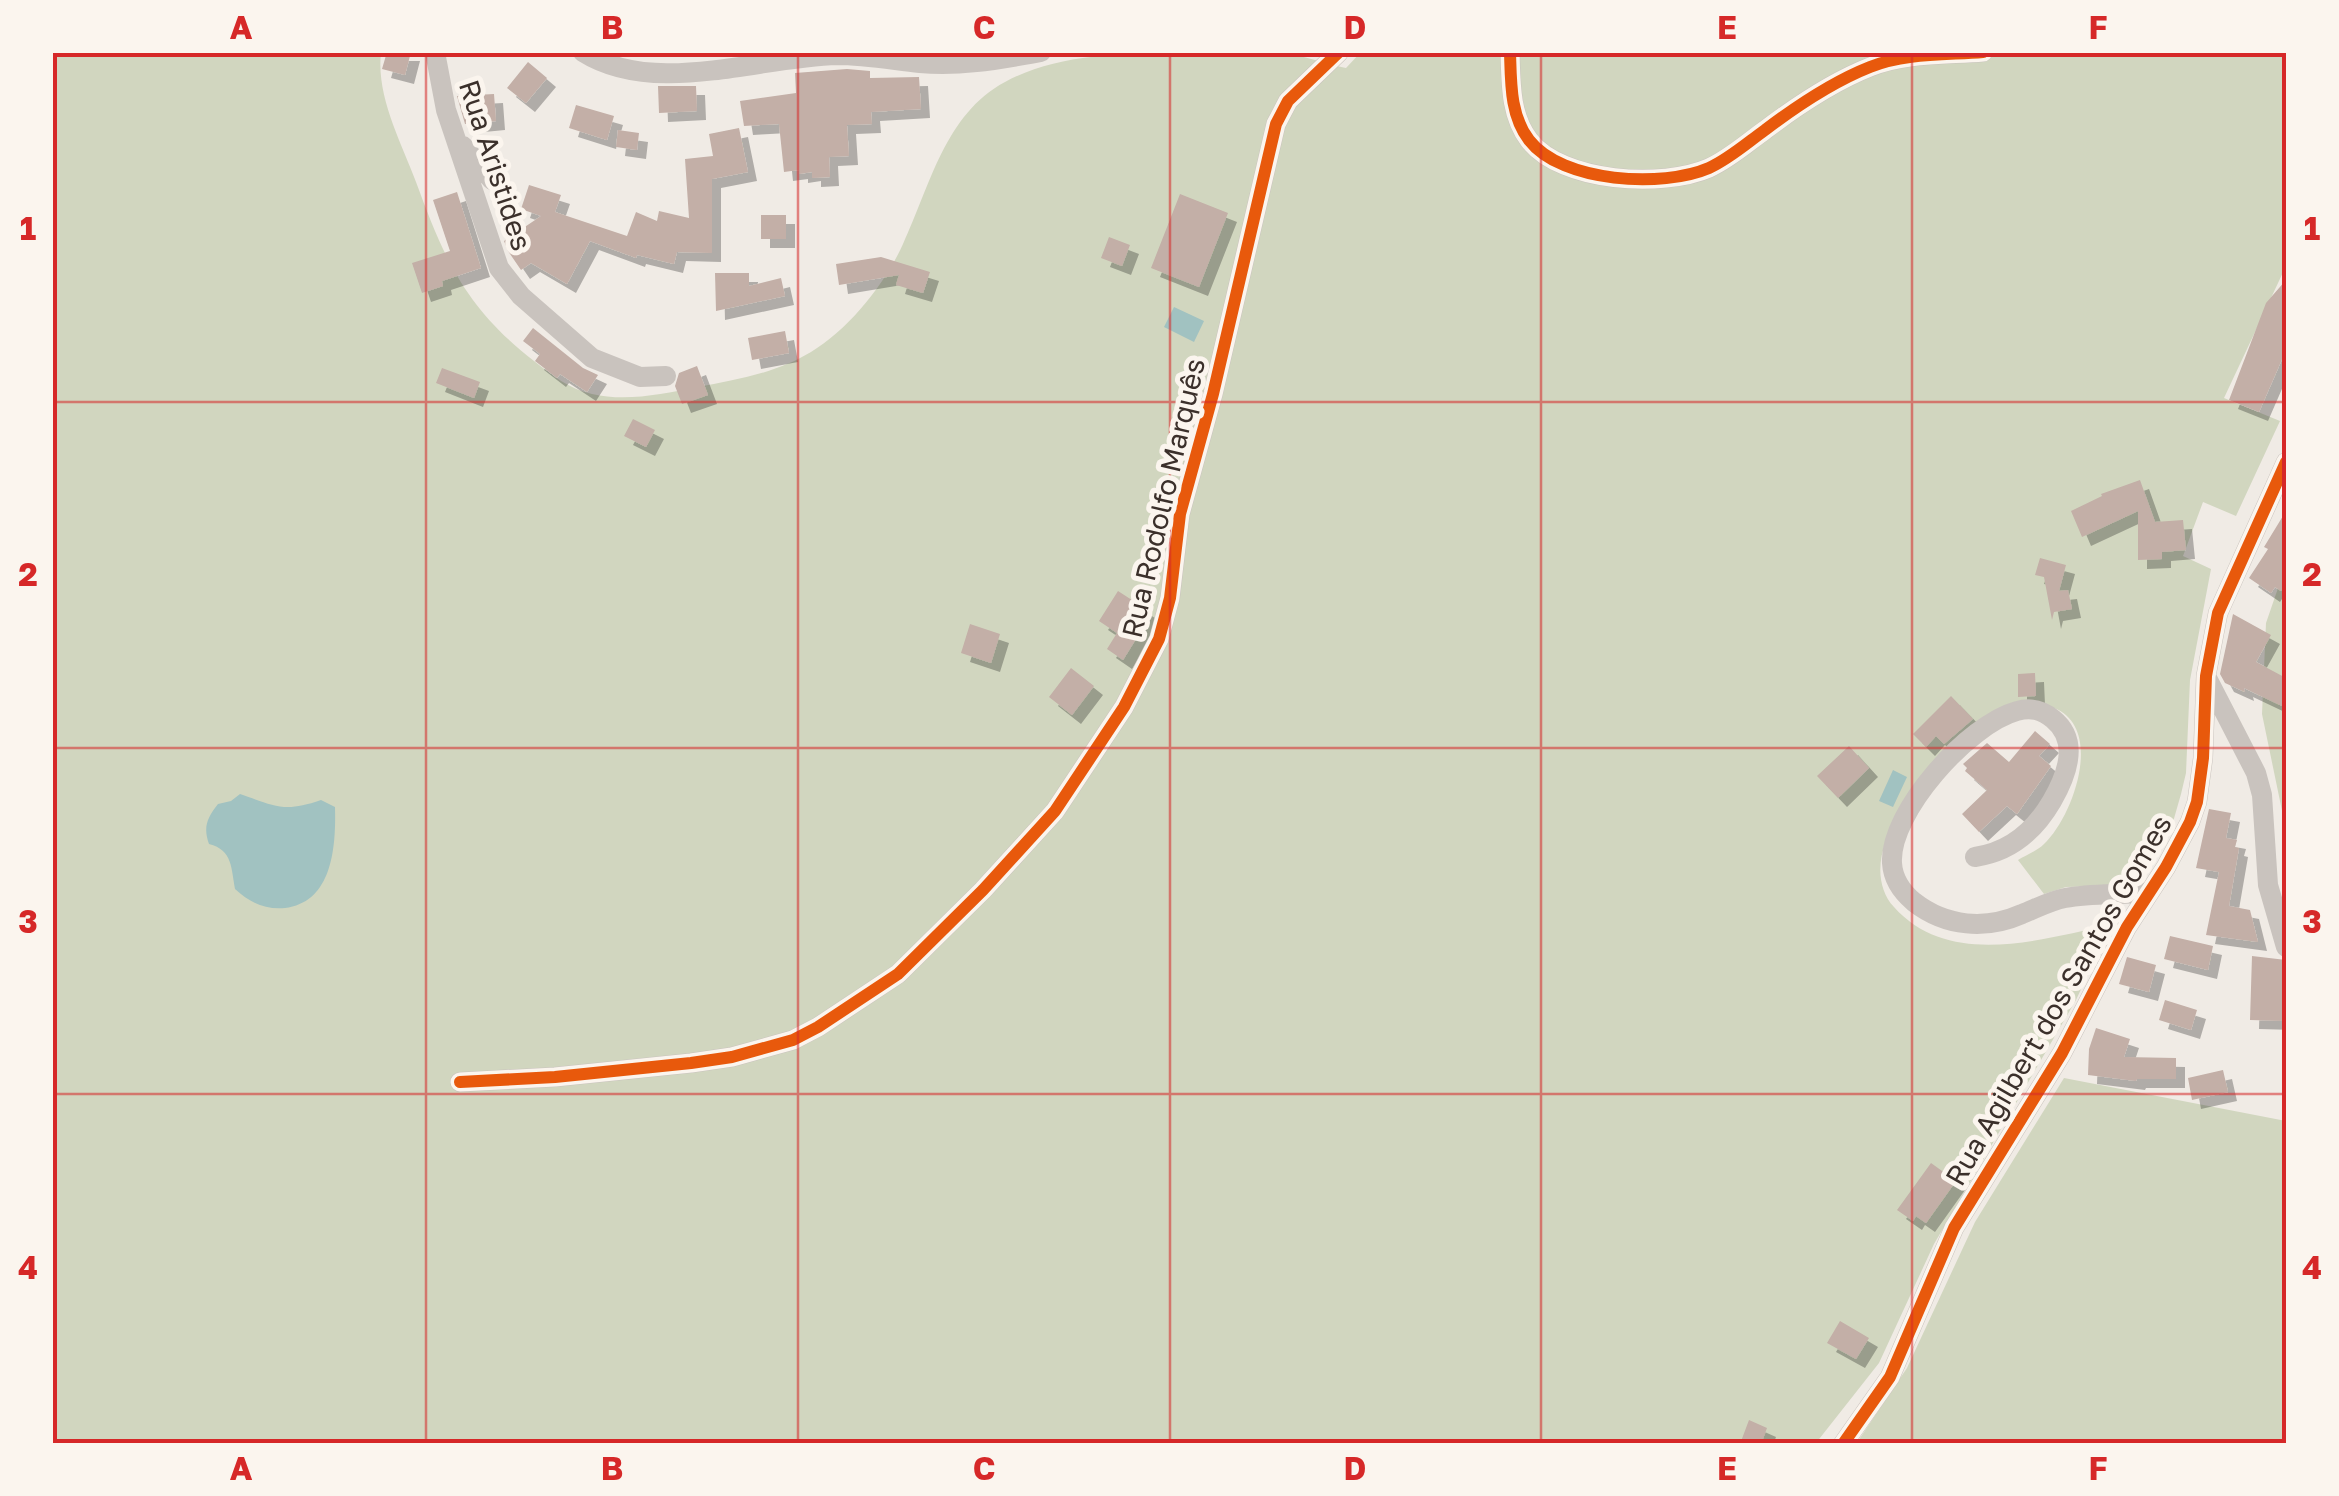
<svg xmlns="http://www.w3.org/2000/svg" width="2339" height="1496" font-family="'Golos Text',sans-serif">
<defs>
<filter id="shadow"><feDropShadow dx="9" dy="9" stdDeviation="0" flood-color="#0004"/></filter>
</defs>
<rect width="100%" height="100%" fill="#f0ebe5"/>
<!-- green -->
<path fill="#d1d6bf" d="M 1361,52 L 2286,53 L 2286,266 L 2224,398 L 2280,421 L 2236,516 L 2203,502 L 2183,556 L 2211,569 L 2190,680 L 2186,773 L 2181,794 L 2173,822 L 2156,853 L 2132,885 L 2066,887 L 2044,894 L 2018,860 C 2026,855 2037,851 2044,844 C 2073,817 2105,728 2054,708 C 2041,703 2022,705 2008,705 C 1977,739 1947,773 1916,808 C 1907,818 1891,830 1886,842 C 1877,863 1878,890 1894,907 C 1949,969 2041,939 2111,925 L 2076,1000 L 1934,1244 L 1879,1363 L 1816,1443 L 53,1443 L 52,53 L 381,53 C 376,96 401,142 416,182 C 445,261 466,308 534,361 C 552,375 569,389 592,394 C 626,402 663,394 697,387 C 736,380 776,373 811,352 C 849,329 885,284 903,244 C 930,186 945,114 1005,82 C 1064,50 1140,53 1205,53 C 1230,53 1255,51 1280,53 C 1302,54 1324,64 1346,68 Z
M 2286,565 L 2286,830 L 2262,714 L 2266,623 Z
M 2064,1078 L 2286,1121 L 2286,1443 L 1856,1444 L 1907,1368 L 1975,1222 Z"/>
<!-- water -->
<path fill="#a1c2c1" d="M 1174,307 L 1204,321 L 1194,342 L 1164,327 Z
M 1893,770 L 1907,777 L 1893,807 L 1879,801 Z
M 240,794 C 275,806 284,813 321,800 L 335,807 C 336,846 333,902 285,908 C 265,910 249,902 235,889 C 231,869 233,850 209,844 C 203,827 207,818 218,804 L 231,801 Z"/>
<!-- building -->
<path fill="#c3afa7" filter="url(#shadow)" d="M 387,52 L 411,52 L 405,75 L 382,69 Z
M 528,62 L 547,78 L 526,103 L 507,88 Z
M 847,69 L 870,71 L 870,78 L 919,77 L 921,109 L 871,112 L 872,124 L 847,125 L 849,156 L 829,157 L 830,177 L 812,178 L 812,172 L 799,174 L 799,170 L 784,172 L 779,124 L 744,126 L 740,101 L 796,93 L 795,73 Z
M 658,86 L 696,86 L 697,111 L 659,113 Z
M 494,94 L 496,121 L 465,124 L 457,96 Z
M 576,105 L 614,116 L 607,140 L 569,128 Z
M 739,128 L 748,172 L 712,179 L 712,253 L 677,252 L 674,264 L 637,255 L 636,258 L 590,241 L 567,284 L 531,263 L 521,270 L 508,251 L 504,241 L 541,216 L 521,209 L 529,185 L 561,195 L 555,212 L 627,236 L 636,212 L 657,221 L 659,211 L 689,218 L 685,159 L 713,156 L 709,134 Z
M 618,130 L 639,133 L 637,150 L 616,147 Z
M 457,192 L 481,268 L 442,281 L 443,286 L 422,293 L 412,263 L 450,251 L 433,200 Z
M 1180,194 L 1228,213 L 1199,287 L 1151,268 Z
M 761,215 L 786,215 L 786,239 L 761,239 Z
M 1109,237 L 1130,245 L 1122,266 L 1101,258 Z
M 881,257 L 930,272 L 923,293 L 896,285 L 899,275 L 839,285 L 836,264 Z
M 715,273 L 749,273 L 749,286 L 781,278 L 785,296 L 716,311 Z
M 2286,280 L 2286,350 L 2259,412 L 2229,400 L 2266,303 Z
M 533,328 L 583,368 L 598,375 L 587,392 L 560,374 L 557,378 L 535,361 L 540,354 L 523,341 Z
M 785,331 L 789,353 L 752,360 L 748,338 Z
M 697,366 L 708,395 L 682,404 L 675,386 L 679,373 Z
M 442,368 L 480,382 L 474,398 L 436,383 Z
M 633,419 L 655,430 L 646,447 L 624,436 Z
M 2140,480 L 2155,522 L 2183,520 L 2186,550 L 2162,552 L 2162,559 L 2138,560 L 2138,511 L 2082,537 L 2071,511 L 2102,496 L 2101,494 Z
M 2286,511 L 2286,582 L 2281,591 L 2275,587 L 2271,593 L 2249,578 L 2268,549 L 2264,547 Z
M 2040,558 L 2066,565 L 2059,591 L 2068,590 L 2072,609 L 2054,612 L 2052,620 L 2044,577 L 2035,575 Z
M 1118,591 L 1152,613 L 1123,660 L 1107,649 L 1117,633 L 1099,621 Z
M 2233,614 L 2271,635 L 2256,662 L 2286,678 L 2286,696 L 2282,706 L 2244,688 L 2245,692 L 2225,683 L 2220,674 Z
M 970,624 L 1000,634 L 991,663 L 961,653 Z
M 1071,668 L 1094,686 L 1072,715 L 1049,697 Z
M 2035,673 L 2036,696 L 2018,697 L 2018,674 Z
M 1951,696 L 1973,719 L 1944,744 L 1936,736 L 1926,747 L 1913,734 Z
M 2035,731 L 2050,744 L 2039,756 L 2051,766 L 2017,814 L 2007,806 L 1979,832 L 1962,814 L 1987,790 L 1965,771 L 1967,768 L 1963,764 L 1987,743 L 2009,762 Z
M 1849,746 L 1869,768 L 1838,798 L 1817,776 Z
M 2209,809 L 2231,813 L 2226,838 L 2237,840 L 2235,847 L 2239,848 L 2229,906 L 2250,910 L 2258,942 L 2206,935 L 2219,872 L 2196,868 Z
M 2170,936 L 2213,946 L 2208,970 L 2164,959 Z
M 2252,956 L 2286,960 L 2286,1021 L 2250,1020 Z
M 2127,957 L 2156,965 L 2149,992 L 2119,984 Z
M 2165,1000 L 2197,1010 L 2191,1030 L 2159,1020 Z
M 2096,1028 L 2130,1039 L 2124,1057 L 2176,1058 L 2176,1079 L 2137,1079 L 2136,1081 L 2088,1075 L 2089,1049 Z
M 2223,1070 L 2228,1092 L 2192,1100 L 2188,1078 Z
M 1931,1163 L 1956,1181 L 1926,1223 L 1916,1216 L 1913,1221 L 1897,1210 Z
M 1840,1321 L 1869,1338 L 1856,1359 L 1827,1343 Z
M 1749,1420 L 1767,1428 L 1761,1444 L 1740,1444 Z"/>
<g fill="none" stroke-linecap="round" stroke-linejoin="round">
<!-- street -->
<path stroke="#c9c3be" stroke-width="20" d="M 435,52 L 446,110 L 499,268 L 521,296 L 592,358 L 640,377 L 666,376
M 583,52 C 654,97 757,57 837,55 C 865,55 892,60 920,63 C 961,67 1001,59 1041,52
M 1510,52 C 1511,83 1510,115 1529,140 C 1562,183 1663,188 1709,168 C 1729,159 1747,143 1765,130 C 1798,105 1832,82 1870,67 C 1904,53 1946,55 1983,52
M 463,146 L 492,180
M 2207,678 L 2256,773 L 2262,795 L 2268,885 L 2286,947
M 1975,857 C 2010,852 2034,832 2052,801 C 2067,775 2080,741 2053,719 C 2042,710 2031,707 2017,711 C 1969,724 1889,812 1892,863 C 1893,880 1902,892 1914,902 C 1946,927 1986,930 2022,914 C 2037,908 2050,901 2065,898 C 2092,893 2121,895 2149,892
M 460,1082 L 555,1077 L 691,1063 L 732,1057 L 793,1040 L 818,1027 L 898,974 L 983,890 L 1055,811 L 1124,707 L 1159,639 L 1170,598 L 1180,514 L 1213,394 L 1276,124 L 1288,101 L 1339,52
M 1843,1444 L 1890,1377 L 1954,1228 L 2062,1053 L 2127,927 L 2166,867 L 2190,822 L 2197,802 L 2203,758 L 2206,676 L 2218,613 L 2286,462"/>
<!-- cycleway casing -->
<g stroke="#fbf5ee" stroke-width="19">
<path id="cycleway" d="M 1510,52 C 1511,83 1510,115 1529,140 C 1562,183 1663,188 1709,168 C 1729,159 1747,143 1765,130 C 1798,105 1832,82 1870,67 C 1904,53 1946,55 1983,52
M 460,1082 L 555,1077 L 691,1063 L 732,1057 L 793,1040 L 818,1027 L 898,974 L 983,890 L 1055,811 L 1124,707 L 1159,639 L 1170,598 L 1180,514 L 1213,394 L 1276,124 L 1288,101 L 1339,52
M 1843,1444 L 1890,1377 L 1954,1228 L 2062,1053 L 2127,927 L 2166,867 L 2190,822 L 2197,802 L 2203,758 L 2206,676 L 2218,613 L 2286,462"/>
</g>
<!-- cycleway -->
<use href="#cycleway" stroke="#e8590c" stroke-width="12"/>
</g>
<!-- grid -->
<path fill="none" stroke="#d62828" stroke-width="2.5" stroke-opacity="0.55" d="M 426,52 L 426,1444M 798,52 L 798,1444M 1170,52 L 1170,1444M 1541,52 L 1541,1444M 1912,52 L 1912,1444M 52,402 L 2286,402M 52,748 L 2286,748M 52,1094 L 2286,1094"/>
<g text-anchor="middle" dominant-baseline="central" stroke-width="10" stroke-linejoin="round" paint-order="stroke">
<!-- street labels -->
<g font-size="28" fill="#3b302b" stroke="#fbf5ee">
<text transform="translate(496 165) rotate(72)">Rua Aristides</text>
<text transform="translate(1163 498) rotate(-77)">Rua Rodolfo Marquês</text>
<text transform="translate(2058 1000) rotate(-60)">Rua Agilbert dos Santos Gomes</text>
</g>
</g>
<!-- border -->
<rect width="2339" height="1496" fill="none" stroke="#fbf5ee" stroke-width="110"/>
<rect x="55" y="55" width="2229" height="1386" fill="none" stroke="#d62828" stroke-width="4"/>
<g font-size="32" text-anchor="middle" font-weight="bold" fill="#d62828">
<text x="241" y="39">A</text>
<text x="612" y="39">B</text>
<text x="984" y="39">C</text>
<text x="1355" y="39">D</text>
<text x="1727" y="39">E</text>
<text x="2098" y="39">F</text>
<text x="28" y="240">1</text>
<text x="2312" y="240">1</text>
<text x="28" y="586">2</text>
<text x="2312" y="586">2</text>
<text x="28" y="933">3</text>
<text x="2312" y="933">3</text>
<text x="28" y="1279">4</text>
<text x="2312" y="1279">4</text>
<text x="241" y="1480">A</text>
<text x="612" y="1480">B</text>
<text x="984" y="1480">C</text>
<text x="1355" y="1480">D</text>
<text x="1727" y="1480">E</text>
<text x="2098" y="1480">F</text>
</g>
</svg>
